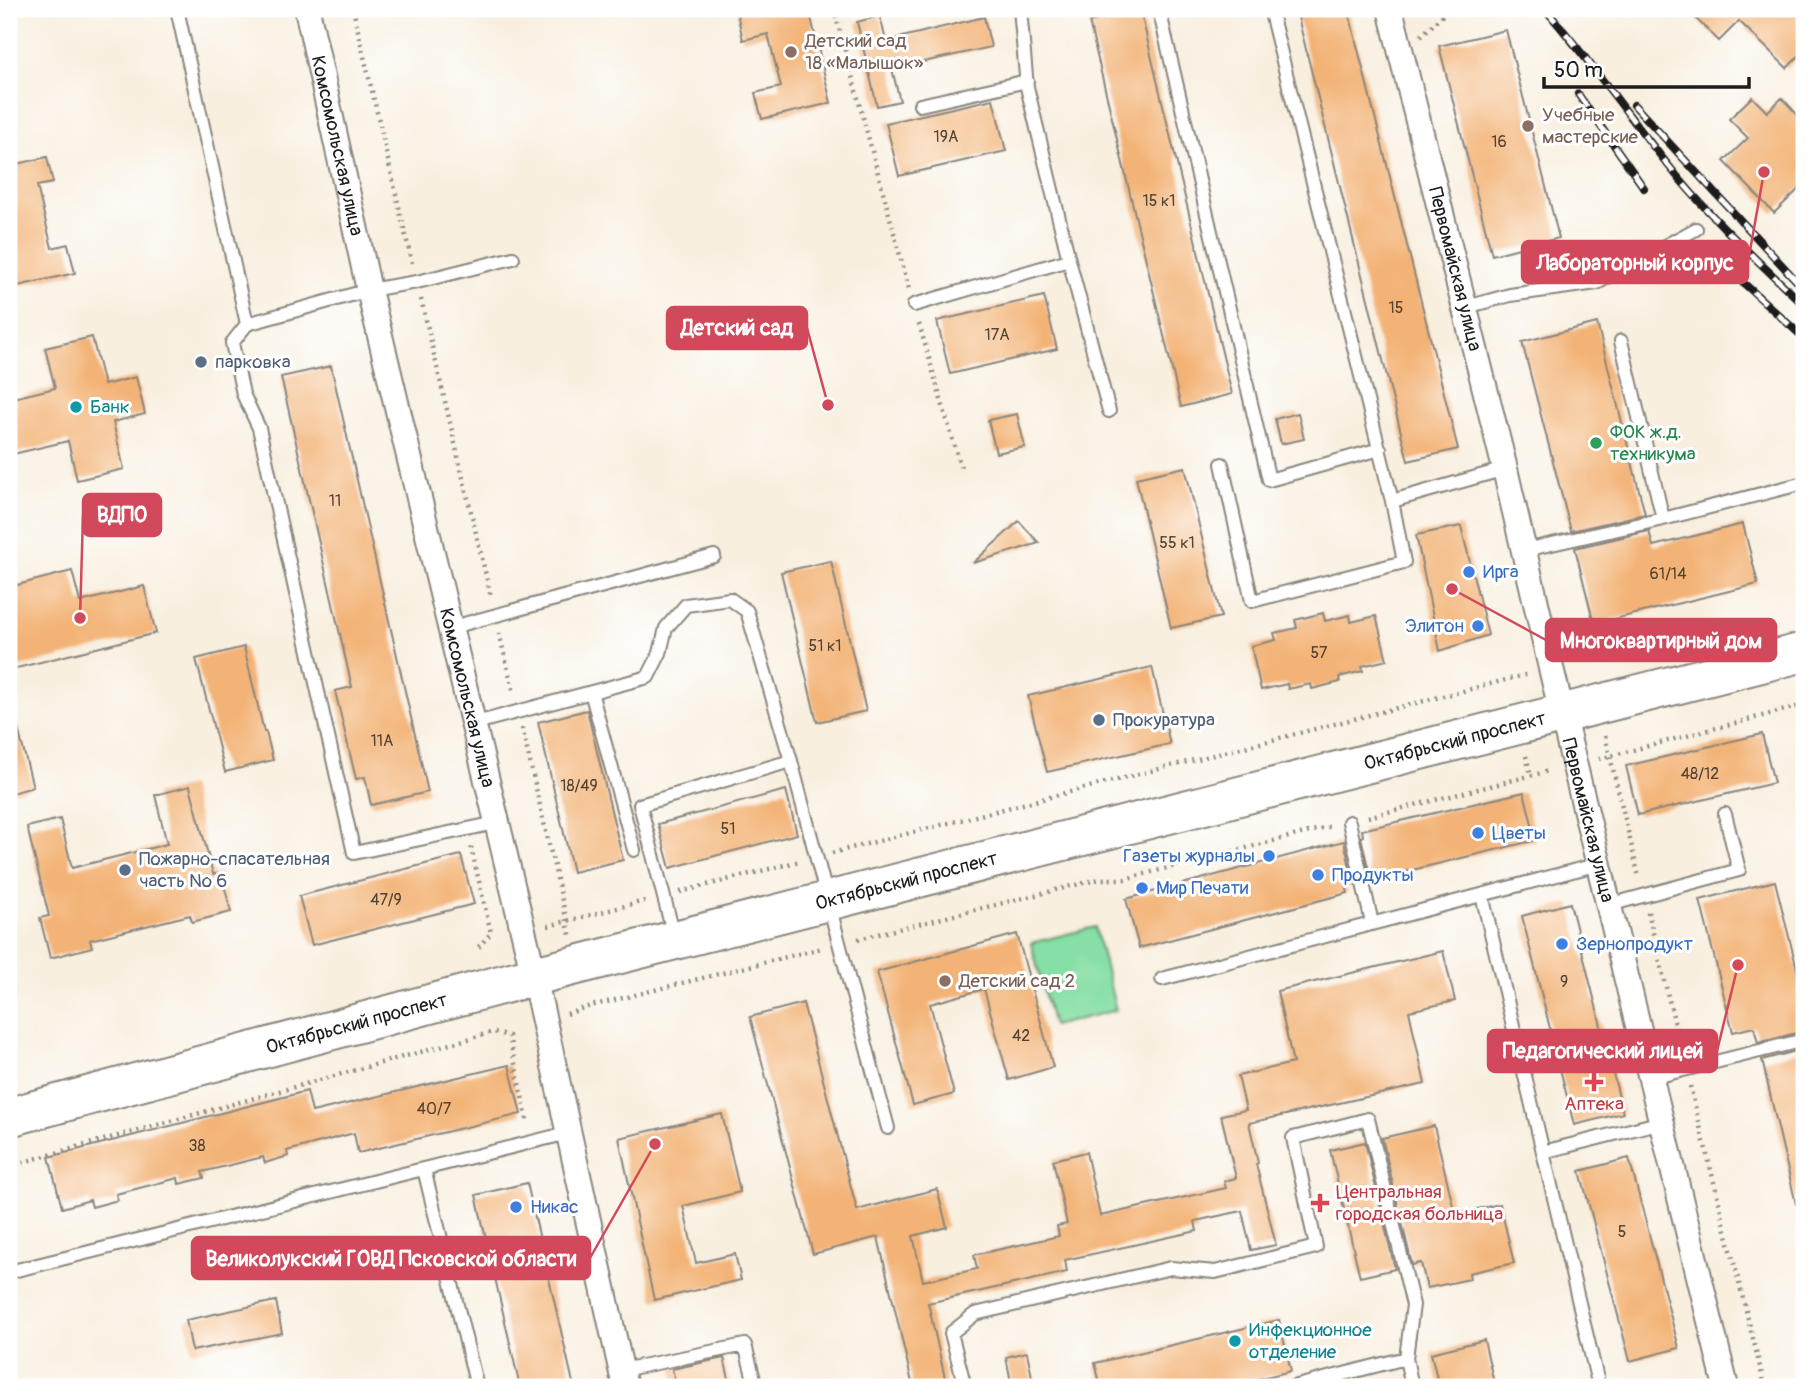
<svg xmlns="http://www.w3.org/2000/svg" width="1813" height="1396" font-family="Pangolin,sans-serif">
<rect width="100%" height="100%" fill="#fff"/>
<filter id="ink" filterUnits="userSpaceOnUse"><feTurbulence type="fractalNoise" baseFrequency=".0143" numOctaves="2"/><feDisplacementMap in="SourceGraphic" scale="14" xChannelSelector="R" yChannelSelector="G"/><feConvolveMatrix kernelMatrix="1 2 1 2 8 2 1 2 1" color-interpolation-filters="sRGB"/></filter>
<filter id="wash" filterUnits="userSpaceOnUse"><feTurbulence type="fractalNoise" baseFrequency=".00686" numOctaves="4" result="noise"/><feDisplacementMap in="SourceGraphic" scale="28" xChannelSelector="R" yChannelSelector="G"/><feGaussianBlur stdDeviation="1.57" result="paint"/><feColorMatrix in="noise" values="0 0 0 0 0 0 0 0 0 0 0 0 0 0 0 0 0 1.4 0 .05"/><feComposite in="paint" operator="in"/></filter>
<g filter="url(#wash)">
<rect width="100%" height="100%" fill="#f8efdf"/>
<!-- green -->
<path fill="#86dfa4" stroke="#517e60" stroke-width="2" d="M 1095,927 L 1116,1010 L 1053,1026 L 1031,943 Z"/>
<g id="blocks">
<!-- building -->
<path fill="#f3b376" d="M 754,9 L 809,9 L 831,103 L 762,119 L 755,93 L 781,87 L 768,34 L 743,40 L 737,13 Z
M 1140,9 L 1232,394 L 1181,407 L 1089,22 Z
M 1296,9 L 1348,9 L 1458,449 L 1408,461 Z
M 1686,9 L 1804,9 L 1804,51 L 1787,68 L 1739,21 L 1719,41 Z
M 880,16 L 886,41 L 984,17 L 991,47 L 892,69 L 900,101 L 877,106 L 857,22 Z
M 1506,30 L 1559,238 L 1492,255 L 1439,46 Z
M 1752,97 L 1767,112 L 1782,98 L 1804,122 L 1804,184 L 1774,213 L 1724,161 L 1748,138 L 1729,119 Z
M 993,99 L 1006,151 L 899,176 L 886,123 Z
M 47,157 L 53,183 L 37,186 L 52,248 L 68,244 L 75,273 L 9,288 L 9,166 Z
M 1044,296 L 1057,349 L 950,374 L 937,321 Z
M 1597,323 L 1645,514 L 1571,531 L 1522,342 Z
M 92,337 L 104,385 L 136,377 L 145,414 L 113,422 L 124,469 L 77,480 L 68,441 L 9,455 L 9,399 L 55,388 L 45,348 Z
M 331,366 L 428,792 L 371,805 L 365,777 L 356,779 L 335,691 L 352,687 L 281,377 Z
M 1298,413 L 1304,439 L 1281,444 L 1275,419 Z
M 1017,414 L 1025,447 L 996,453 L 988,420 Z
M 1185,467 L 1221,617 L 1171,628 L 1136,478 Z
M 1019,521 L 1039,543 L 973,563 Z
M 1743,524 L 1758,584 L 1594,624 L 1575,548 L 1649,531 L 1653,546 Z
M 1461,526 L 1488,635 L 1440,651 L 1416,535 Z
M 831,561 L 866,711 L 817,722 L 781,572 Z
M 72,571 L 80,602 L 144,586 L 156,633 L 9,670 L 9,587 Z
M 1323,613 L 1325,621 L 1350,615 L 1351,622 L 1376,616 L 1387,660 L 1362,666 L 1363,671 L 1339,677 L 1340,682 L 1312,689 L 1311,684 L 1288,689 L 1287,684 L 1261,690 L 1251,646 L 1276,640 L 1274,633 L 1297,628 L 1295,620 Z
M 244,647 L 264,732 L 266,732 L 273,760 L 225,772 L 196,659 Z
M 1152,667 L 1170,744 L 1047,772 L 1028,696 Z
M 587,710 L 623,860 L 573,872 L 538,722 Z
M 16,721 L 33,787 L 9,794 L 9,722 Z
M 1762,734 L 1774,783 L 1638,815 L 1626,766 Z
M 190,786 L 213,874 L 221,873 L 231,912 L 192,922 L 190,915 L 90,940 L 92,947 L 50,958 L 40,918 L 49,916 L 27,827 L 60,819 L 72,868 L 167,844 L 155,795 Z
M 786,790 L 797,834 L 670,868 L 658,824 Z
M 1524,792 L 1536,840 L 1371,880 L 1361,837 L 1363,836 L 1362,830 Z
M 1344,841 L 1354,884 L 1346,886 L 1348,893 L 1139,948 L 1126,899 Z
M 461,855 L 474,904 L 312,945 L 299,896 Z
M 1775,881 L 1804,997 L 1804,1031 L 1758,1043 L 1754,1027 L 1733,1032 L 1700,900 Z
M 1570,903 L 1623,1113 L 1574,1125 L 1522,916 Z
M 1017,934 L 1053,1067 L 1009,1080 L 984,989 L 930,1004 L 954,1094 L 913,1105 L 877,972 Z
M 1443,951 L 1455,1001 L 1409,1011 L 1425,1084 L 1249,1123 L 1258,1163 L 1256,1164 L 1276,1245 L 1251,1250 L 1242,1211 L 1195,1221 L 1197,1231 L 1065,1260 L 1067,1272 L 928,1303 L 947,1387 L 913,1387 L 878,1237 L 813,1254 L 750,1017 L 803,1003 L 857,1210 L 937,1189 L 947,1227 L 913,1236 L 923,1281 L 977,1269 L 974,1255 L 1059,1236 L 1057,1226 L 1067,1224 L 1053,1160 L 1086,1152 L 1100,1216 L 1226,1188 L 1224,1181 L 1236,1178 L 1221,1115 L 1246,1110 L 1238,1076 L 1293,1063 L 1277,991 Z
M 1804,1049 L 1804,1203 L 1796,1204 L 1762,1060 Z
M 509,1065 L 521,1114 L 358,1153 L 354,1133 L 287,1151 L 288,1156 L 265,1163 L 263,1157 L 202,1172 L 204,1178 L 179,1184 L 178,1178 L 116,1194 L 118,1200 L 92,1207 L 90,1200 L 62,1208 L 49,1157 L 307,1091 L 312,1112 Z
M 722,1114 L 740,1192 L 683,1206 L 696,1263 L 735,1254 L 741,1280 L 654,1300 L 619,1138 Z
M 1434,1126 L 1455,1214 L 1500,1204 L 1514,1263 L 1469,1273 L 1470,1279 L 1427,1288 L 1421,1263 L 1412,1265 L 1382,1138 Z
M 1365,1142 L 1395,1269 L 1360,1277 L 1330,1150 Z
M 1629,1158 L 1679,1348 L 1630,1361 L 1580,1171 Z
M 527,1183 L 574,1387 L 520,1387 L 476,1195 Z
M 276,1301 L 282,1333 L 192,1351 L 186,1320 Z
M 1279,1320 L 1291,1371 L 1224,1387 L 1101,1387 L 1095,1363 Z
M 1484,1340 L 1495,1387 L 1439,1387 L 1431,1353 Z
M 1027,1352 L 1034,1387 L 1012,1387 L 1006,1357 Z
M 724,1358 L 731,1387 L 677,1387 L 672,1369 Z"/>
</g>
</g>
<g filter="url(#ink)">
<use href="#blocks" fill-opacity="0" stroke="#8a867e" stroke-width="2"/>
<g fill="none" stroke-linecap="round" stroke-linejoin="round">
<!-- service casing -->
<g stroke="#8a867e" stroke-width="16">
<path id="service" d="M 177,9 L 247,324
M 1020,9 L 1027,87 L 1069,260 L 1109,411
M 1159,9 L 1269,480 L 1380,449
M 1270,9 L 1392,501 L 1505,469
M 920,105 L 1027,81
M 914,305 L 1069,260
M 1463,308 L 1510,295 L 1597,283 L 1696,229
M 1621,341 L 1663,519
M 1222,464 L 1252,601 L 1404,562 L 1392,501
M 1525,550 L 1663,519 L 1804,483
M 449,628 L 714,556
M 591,692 L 634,850
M 472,724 L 648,677 L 660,653 L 666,628 L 686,605 L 730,599 L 747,611 L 791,761 L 888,1128
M 1349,822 L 1372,923
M 496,823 L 354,853 L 259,428 L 243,394 L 232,343 L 247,324 L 369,290 L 417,282 L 513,258
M 1482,895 L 1543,1152 L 1662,1122
M 1609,905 L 1739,870 L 1725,814
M 674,936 L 640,805 L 791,761
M 1162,979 L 1599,864
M 1651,1078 L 1804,1040
M 1543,1152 L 1599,1387
M 424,1169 L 477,1387
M 9,1272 L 568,1133
M 622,1370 L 745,1345 L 756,1387
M 965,1387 L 951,1333 L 975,1314 L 1171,1268 L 1215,1272 L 1316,1247 L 1293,1138 L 1368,1119 L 1413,1305 L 1406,1358
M 1293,1387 L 1406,1358 L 1412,1387"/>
</g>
<!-- minor casing -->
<g stroke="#8a867e" stroke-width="28">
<g id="minor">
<path id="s1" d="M 307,9 L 369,290 L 534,976 L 625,1387"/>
<path id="s2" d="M 1390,9 L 1505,469 L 1551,668 L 1726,1387"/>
</g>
</g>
<!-- primary casing -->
<g stroke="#8a867e" stroke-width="42">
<g id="primary">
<path id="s3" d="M 9,1117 L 534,976 L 1804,652"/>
</g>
</g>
<!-- path -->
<path stroke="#8a867e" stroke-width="4.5" stroke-dasharray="2 5" stroke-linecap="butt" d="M 353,9 L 412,263
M 834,9 L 909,289
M 1421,36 L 1449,9
M 421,299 L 491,597
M 919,324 L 961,468
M 499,633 L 514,693
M 522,728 L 570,935
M 1605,736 L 1639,877
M 1526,756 L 1531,776
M 1599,759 L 1804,705
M 1368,817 L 1549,771
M 471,847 L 491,933 L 476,950
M 832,853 L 1529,674
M 680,892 L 800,861
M 1648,912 L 1681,1050
M 548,926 L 648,900
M 858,939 L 1100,879 L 1125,879 L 1332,826
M 567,1014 L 583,1008 L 822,948
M 1690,1086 L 1765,1387
M 9,1166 L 493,1032 L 509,1036 L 528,1124"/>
<!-- service -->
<use href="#service" stroke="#fff" stroke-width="12"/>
<!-- minor -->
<use href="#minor" stroke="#fff" stroke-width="24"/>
<!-- primary -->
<use href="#primary" stroke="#fff" stroke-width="38"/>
<!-- rail casing -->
<g stroke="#1c1c1c" stroke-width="8">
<path id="rail" d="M 1545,9 C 1592,62 1631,121 1677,176 C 1716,223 1760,263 1804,305
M 1578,94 L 1644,188
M 1634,105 L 1804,289
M 1706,249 L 1804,338"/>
</g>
<!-- rail -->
<use href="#rail" stroke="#fff" stroke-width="5" stroke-dasharray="16" stroke-linecap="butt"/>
</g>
</g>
<!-- markers -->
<g fill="#8d6e63" stroke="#fff" stroke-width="2.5">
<circle cx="791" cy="52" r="7"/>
<circle cx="1528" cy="126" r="7"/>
<circle cx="945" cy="981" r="7"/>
</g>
<g fill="#5c6f8a" stroke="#fff" stroke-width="2.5">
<circle cx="201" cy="362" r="7"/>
<circle cx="1099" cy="720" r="7"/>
<circle cx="125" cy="870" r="7"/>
</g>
<g fill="#0f9aa8" stroke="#fff" stroke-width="2.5">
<circle cx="76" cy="407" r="7"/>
<circle cx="1235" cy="1341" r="7"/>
</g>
<circle fill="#2e9e5b" stroke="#fff" stroke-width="2.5" cx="1596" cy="443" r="7"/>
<g fill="#3f7fe0" stroke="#fff" stroke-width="2.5">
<circle cx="1469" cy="572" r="7"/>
<circle cx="1478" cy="626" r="7"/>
<circle cx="1478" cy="833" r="7"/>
<circle cx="1269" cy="856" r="7"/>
<circle cx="1318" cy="875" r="7"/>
<circle cx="1142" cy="888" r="7"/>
<circle cx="1562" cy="944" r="7"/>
<circle cx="516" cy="1207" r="7"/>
</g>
<g fill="#e0444e" stroke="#fff" stroke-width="2.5">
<path d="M1590.5 1071.5h7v7h7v7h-7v7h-7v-7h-7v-7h7z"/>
<path d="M1316.5 1192.5h7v7h7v7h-7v7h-7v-7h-7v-7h7z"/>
</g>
<g text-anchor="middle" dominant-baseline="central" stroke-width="6" stroke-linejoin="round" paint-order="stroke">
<!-- number labels -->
<g font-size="16" fill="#524232">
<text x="946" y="137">19А</text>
<text x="1499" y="142">16</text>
<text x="1159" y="201">15 к1</text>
<text x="1396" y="308">15</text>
<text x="997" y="335">17А</text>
<text x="335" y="501">11</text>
<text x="1177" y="543">55 к1</text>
<text x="1668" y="574">61/14</text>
<text x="825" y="646">51 к1</text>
<text x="1319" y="653">57</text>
<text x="382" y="741">11А</text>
<text x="1700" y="774">48/12</text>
<text x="579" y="786">18/49</text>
<text x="728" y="829">51</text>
<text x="386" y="900">47/9</text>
<text x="1564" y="982">9</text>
<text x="1021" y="1036">42</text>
<text x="434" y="1109">40/7</text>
<text x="197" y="1146">38</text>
<text x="1622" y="1232">5</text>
</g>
<!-- education labels -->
<g font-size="19" fill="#785e54" stroke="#fff" text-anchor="start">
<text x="805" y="41">Детский сад<tspan x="805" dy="22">18 «Малышок»</tspan></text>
<text x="1542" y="115">Учебные<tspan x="1542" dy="22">мастерские</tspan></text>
<text x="959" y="981">Детский сад 2</text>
</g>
<!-- street labels -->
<g font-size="19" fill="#1c1c1c" stroke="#fff">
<text stroke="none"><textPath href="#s1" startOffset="140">Комсомольская улица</textPath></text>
<text stroke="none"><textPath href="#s2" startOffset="268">Первомайская улица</textPath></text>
<text stroke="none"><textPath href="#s1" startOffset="707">Комсомольская улица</textPath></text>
<text stroke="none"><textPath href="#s3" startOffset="1494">Октябрьский проспект</textPath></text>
<text stroke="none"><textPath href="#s2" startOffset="835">Первомайская улица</textPath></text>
<text stroke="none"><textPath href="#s3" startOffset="928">Октябрьский проспект</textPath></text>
<text stroke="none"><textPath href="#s3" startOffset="360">Октябрьский проспект</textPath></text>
</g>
<!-- service labels -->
<g font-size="19" fill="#4e5e75" stroke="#fff" text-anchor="start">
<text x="215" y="362">парковка</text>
<text x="1113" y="720">Прокуратура</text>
<text x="139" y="859">Пожарно-спасательная<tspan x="139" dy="22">часть № 6</tspan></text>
</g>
<!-- culture labels -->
<g font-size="19" fill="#0d838f" stroke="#fff" text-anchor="start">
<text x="90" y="407">Банк</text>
<text x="1249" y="1330">Инфекционное<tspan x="1249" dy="22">отделение</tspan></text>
</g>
<!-- leisure labels -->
<g font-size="19" fill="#27864d" stroke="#fff" text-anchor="start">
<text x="1610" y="432">ФОК ж.д.<tspan x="1610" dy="22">техникума</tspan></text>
</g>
<!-- shop labels -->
<g font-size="19" fill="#366cbe" stroke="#fff" text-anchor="start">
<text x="1483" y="572">Ирга</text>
<text x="1464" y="626" text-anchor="end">Элитон</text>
<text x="1492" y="833">Цветы</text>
<text x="1255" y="856" text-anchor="end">Газеты журналы</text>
<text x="1332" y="875">Продукты</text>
<text x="1156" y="888">Мир Печати</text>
<text x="1576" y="944">Зернопродукт</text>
<text x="530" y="1207">Никас</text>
</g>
<!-- health labels -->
<g font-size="19" fill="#be3a42" stroke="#fff">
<text x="1594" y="1104">Аптека</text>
<text x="1336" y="1192" text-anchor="start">Центральная<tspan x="1336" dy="22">городская больница</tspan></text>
</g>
</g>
<!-- callouts -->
<path fill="none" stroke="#d1495b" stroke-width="2.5" d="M1764 172L1748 262M828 405L807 328M80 618L83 515M1452 589L1546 640M1738 965L1717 1051M655 1144L590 1258"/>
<g fill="#d1495b" stroke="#fff" stroke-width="2.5">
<circle cx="1764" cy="172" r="7"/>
<circle cx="828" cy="405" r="7"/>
<circle cx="80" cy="618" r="7"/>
<circle cx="1452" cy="589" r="7"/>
<circle cx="1738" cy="965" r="7"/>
<circle cx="655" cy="1144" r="7"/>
</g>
<g fill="#d1495b" stroke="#d1495b" stroke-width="2.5">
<rect x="1522" y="241" width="226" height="42" rx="7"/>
<rect x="667" y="307" width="140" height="42" rx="7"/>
<rect x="83" y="494" width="78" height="42" rx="7"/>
<rect x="1546" y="619" width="230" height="42" rx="7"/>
<rect x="1488" y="1030" width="229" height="42" rx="7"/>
<rect x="192" y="1237" width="398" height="42" rx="7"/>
</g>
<g font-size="21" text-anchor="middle" font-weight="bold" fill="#fff">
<text x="1635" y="270">Лабораторный корпус</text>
<text x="737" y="335">Детский сад</text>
<text x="122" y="522">ВДПО</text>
<text x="1661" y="648">Многоквартирный дом</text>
<text x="1603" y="1058">Педагогический лицей</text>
<text x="391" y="1266">Великолукский ГОВД Псковской области</text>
</g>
<!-- margin -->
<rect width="1813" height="1396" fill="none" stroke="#fff" stroke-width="35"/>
<!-- scale -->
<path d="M1544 77v10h205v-10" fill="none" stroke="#1c1c1c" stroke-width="3.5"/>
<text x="1554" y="77" font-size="21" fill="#1c1c1c" stroke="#ffffff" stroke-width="5" paint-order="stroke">50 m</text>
</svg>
